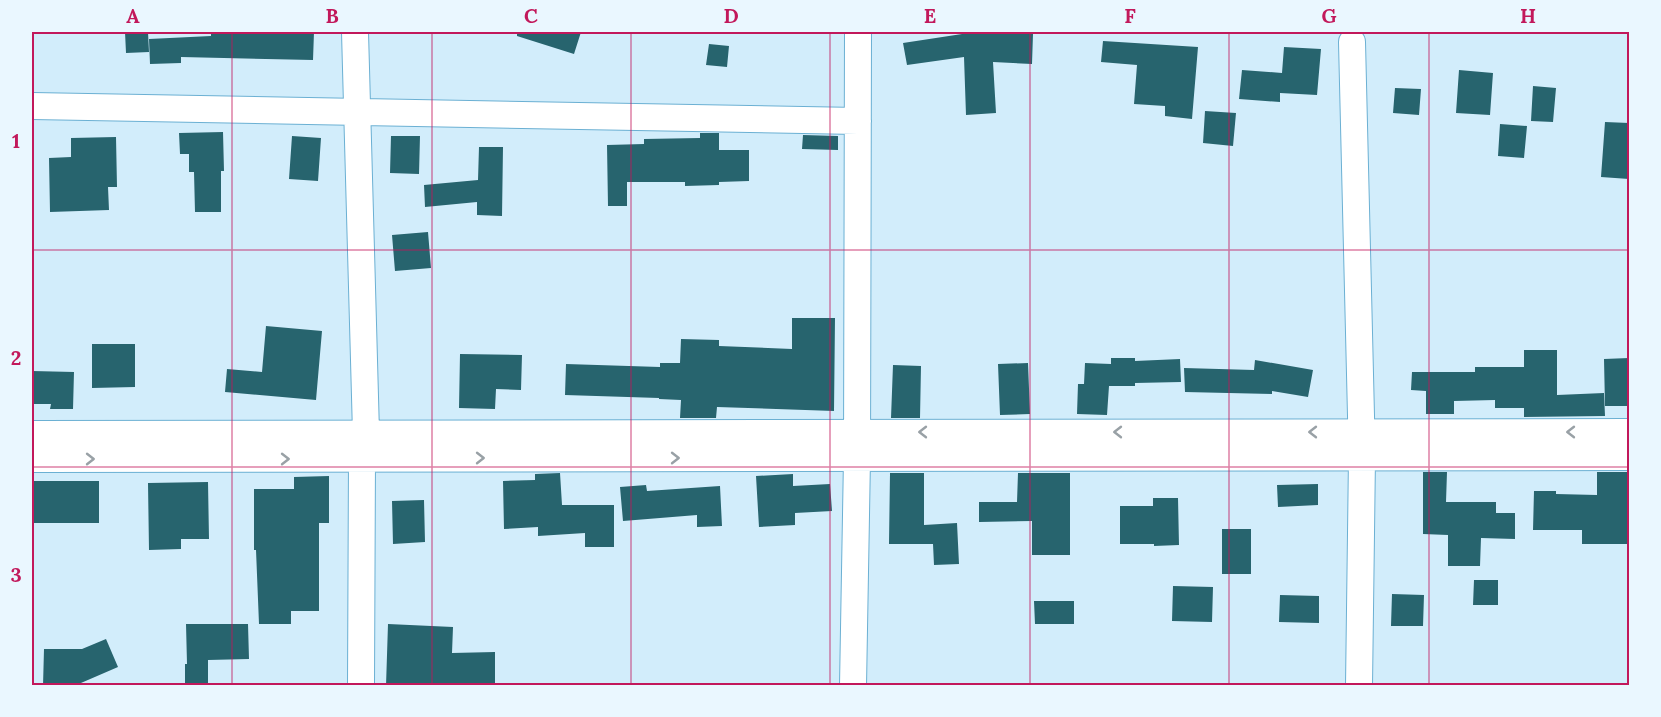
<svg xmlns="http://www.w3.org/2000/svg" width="1661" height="717" font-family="Lora,serif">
<rect width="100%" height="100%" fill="#d2edfb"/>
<!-- building -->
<path fill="#27646e" d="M 125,32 L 148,32 L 149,52 L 126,53 Z
M 211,32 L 314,32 L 313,60 L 181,57 L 181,63 L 150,64 L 149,39 L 211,36 Z
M 517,32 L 581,32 L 574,54 L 517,36 Z
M 1002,32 L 1033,34 L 1032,64 L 993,62 L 996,113 L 966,115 L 964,57 L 907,65 L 903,43 L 962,34 Z
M 1103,41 L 1198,47 L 1192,119 L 1165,116 L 1165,106 L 1134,104 L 1137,65 L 1101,62 Z
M 709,44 L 729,46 L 727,67 L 706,65 Z
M 1284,47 L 1321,49 L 1317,95 L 1280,93 L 1280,102 L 1239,99 L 1242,70 L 1282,73 Z
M 1459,70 L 1493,73 L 1490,115 L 1456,113 Z
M 1533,86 L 1556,88 L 1553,122 L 1531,121 Z
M 1395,88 L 1421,89 L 1419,115 L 1393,113 Z
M 1205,111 L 1236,113 L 1233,146 L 1203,143 Z
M 1605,122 L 1629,123 L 1629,179 L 1601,177 Z
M 1500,124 L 1527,126 L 1524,158 L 1498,156 Z
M 223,132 L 224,171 L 221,171 L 221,212 L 195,212 L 194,172 L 189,172 L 189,154 L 180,154 L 179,133 Z
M 700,133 L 719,133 L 719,150 L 749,150 L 749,181 L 719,182 L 719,185 L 685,186 L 685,182 L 627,182 L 627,206 L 608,206 L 607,145 L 644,144 L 644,139 L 700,138 Z
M 803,135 L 838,136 L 838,150 L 802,149 Z
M 292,136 L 321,138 L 318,181 L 289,179 Z
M 391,136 L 420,136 L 419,174 L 390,173 Z
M 116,137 L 117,187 L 108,187 L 109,210 L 50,212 L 49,158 L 71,157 L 71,138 Z
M 479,147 L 503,147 L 502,216 L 477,215 L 477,202 L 425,207 L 424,185 L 478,180 Z
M 428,232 L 431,268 L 395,271 L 392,235 Z
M 792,318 L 835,318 L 834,411 L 717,407 L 716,418 L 680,418 L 681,400 L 659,399 L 659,398 L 565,395 L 566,364 L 660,367 L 660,363 L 680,363 L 681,339 L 719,340 L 719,346 L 792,349 Z
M 266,326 L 322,331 L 316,400 L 225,392 L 227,369 L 262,372 Z
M 92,344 L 135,344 L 135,387 L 92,388 Z
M 1524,350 L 1557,350 L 1557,395 L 1604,393 L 1605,416 L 1524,417 L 1524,408 L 1495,408 L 1495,400 L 1454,401 L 1454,414 L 1426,414 L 1426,391 L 1411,390 L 1412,372 L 1475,372 L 1475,367 L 1524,367 Z
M 460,354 L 522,355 L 521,390 L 496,389 L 495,409 L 459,408 Z
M 1111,358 L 1135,358 L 1135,361 L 1180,359 L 1181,382 L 1135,383 L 1135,386 L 1109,386 L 1107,415 L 1077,414 L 1078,384 L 1084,384 L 1085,363 L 1111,364 Z
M 1629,358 L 1629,406 L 1605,406 L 1604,359 Z
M 1255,360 L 1313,370 L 1308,397 L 1272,391 L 1272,394 L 1185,392 L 1184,368 L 1254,370 Z
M 1028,363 L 1030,414 L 1000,415 L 998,364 Z
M 893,365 L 921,366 L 920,418 L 891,418 Z
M 32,371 L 74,372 L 73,409 L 50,409 L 51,404 L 32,404 Z
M 1423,472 L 1447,472 L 1446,502 L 1496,502 L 1496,513 L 1515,513 L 1515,539 L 1481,538 L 1480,566 L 1448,566 L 1448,535 L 1423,534 Z
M 1597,472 L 1627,472 L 1627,544 L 1582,544 L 1582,530 L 1533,530 L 1534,491 L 1556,491 L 1556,494 L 1597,495 Z
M 560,473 L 562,505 L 614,505 L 614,547 L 585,547 L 585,533 L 538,536 L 538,527 L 504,529 L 503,481 L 535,480 L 535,474 Z
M 890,473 L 924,473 L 924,525 L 957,523 L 959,564 L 934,565 L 933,544 L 889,544 Z
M 1018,473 L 1070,473 L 1070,555 L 1032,555 L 1032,521 L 979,522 L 979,502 L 1017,502 Z
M 793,474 L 793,486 L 830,484 L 832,511 L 795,513 L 795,525 L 759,527 L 756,476 Z
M 329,476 L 329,523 L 319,523 L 319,611 L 291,611 L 291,624 L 259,624 L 256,550 L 254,550 L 254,489 L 294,489 L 294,477 Z
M 32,481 L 99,481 L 99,523 L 32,523 Z
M 208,482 L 209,539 L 181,539 L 181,549 L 149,550 L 148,483 Z
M 1318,484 L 1318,505 L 1278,507 L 1277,485 Z
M 646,485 L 647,491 L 720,486 L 722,526 L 697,527 L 697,515 L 623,521 L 620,487 Z
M 1153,498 L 1178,498 L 1179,545 L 1154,546 L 1154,544 L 1120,544 L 1120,506 L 1153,506 Z
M 424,500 L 425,542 L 393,544 L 392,501 Z
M 1222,529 L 1251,529 L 1251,574 L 1222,574 Z
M 1474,580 L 1498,580 L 1498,605 L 1473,605 Z
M 1173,586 L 1213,587 L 1212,622 L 1172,621 Z
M 1392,594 L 1424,595 L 1423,626 L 1391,626 Z
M 1280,595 L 1319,596 L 1319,623 L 1279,622 Z
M 1034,601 L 1074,601 L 1074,624 L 1035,624 Z
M 186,624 L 248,624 L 249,659 L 208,660 L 208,686 L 185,686 L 185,664 L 187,664 Z
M 388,624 L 453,627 L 452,653 L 495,652 L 495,686 L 386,686 Z
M 106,639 L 118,667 L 74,686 L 43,686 L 44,649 L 82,649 Z"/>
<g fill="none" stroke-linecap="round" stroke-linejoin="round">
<!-- street casing -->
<g stroke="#6bb0d3" stroke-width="28">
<path id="street" d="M 355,32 L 366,433 L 362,459 L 361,686
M 1352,42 L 1362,457 L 1359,686
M 32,106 L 858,121
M 32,434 L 1630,432
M 32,459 L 1630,457
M 853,686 L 857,458 L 858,32"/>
</g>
<!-- street -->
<use href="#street" stroke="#fff" stroke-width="26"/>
</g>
<!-- one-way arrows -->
<defs><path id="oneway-chevron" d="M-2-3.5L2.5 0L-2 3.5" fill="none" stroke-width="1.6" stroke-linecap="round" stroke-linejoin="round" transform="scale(1.5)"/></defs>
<g stroke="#99a1a6">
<use href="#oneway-chevron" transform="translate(923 432) rotate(180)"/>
<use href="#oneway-chevron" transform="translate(1118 432) rotate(180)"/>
<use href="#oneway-chevron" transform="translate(1313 432) rotate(180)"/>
<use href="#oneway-chevron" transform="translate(1571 432) rotate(180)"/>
<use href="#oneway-chevron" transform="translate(480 458)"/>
<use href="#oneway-chevron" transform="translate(675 458)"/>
<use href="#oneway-chevron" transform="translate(90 459)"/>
<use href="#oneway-chevron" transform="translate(285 459)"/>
</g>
<!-- grid -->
<path fill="none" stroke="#c2185b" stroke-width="1.5" stroke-opacity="0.55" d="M 232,32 L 232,686M 432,32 L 432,686M 631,32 L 631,686M 830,32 L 830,686M 1030,32 L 1030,686M 1229,32 L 1229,686M 1429,32 L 1429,686M 32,250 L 1630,250M 32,467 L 1630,467"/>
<!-- border -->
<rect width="1661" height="717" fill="none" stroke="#eaf7ff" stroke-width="66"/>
<rect x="33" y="33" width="1595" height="651" fill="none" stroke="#c2185b" stroke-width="2"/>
<g font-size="20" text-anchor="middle" font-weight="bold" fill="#c2185b">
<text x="133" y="23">A</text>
<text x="332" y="23">B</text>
<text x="531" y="23">C</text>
<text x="731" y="23">D</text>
<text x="930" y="23">E</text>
<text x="1130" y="23">F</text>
<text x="1329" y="23">G</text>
<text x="1528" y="23">H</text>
<text x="16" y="148">1</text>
<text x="16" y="365">2</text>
<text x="16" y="582">3</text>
</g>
</svg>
